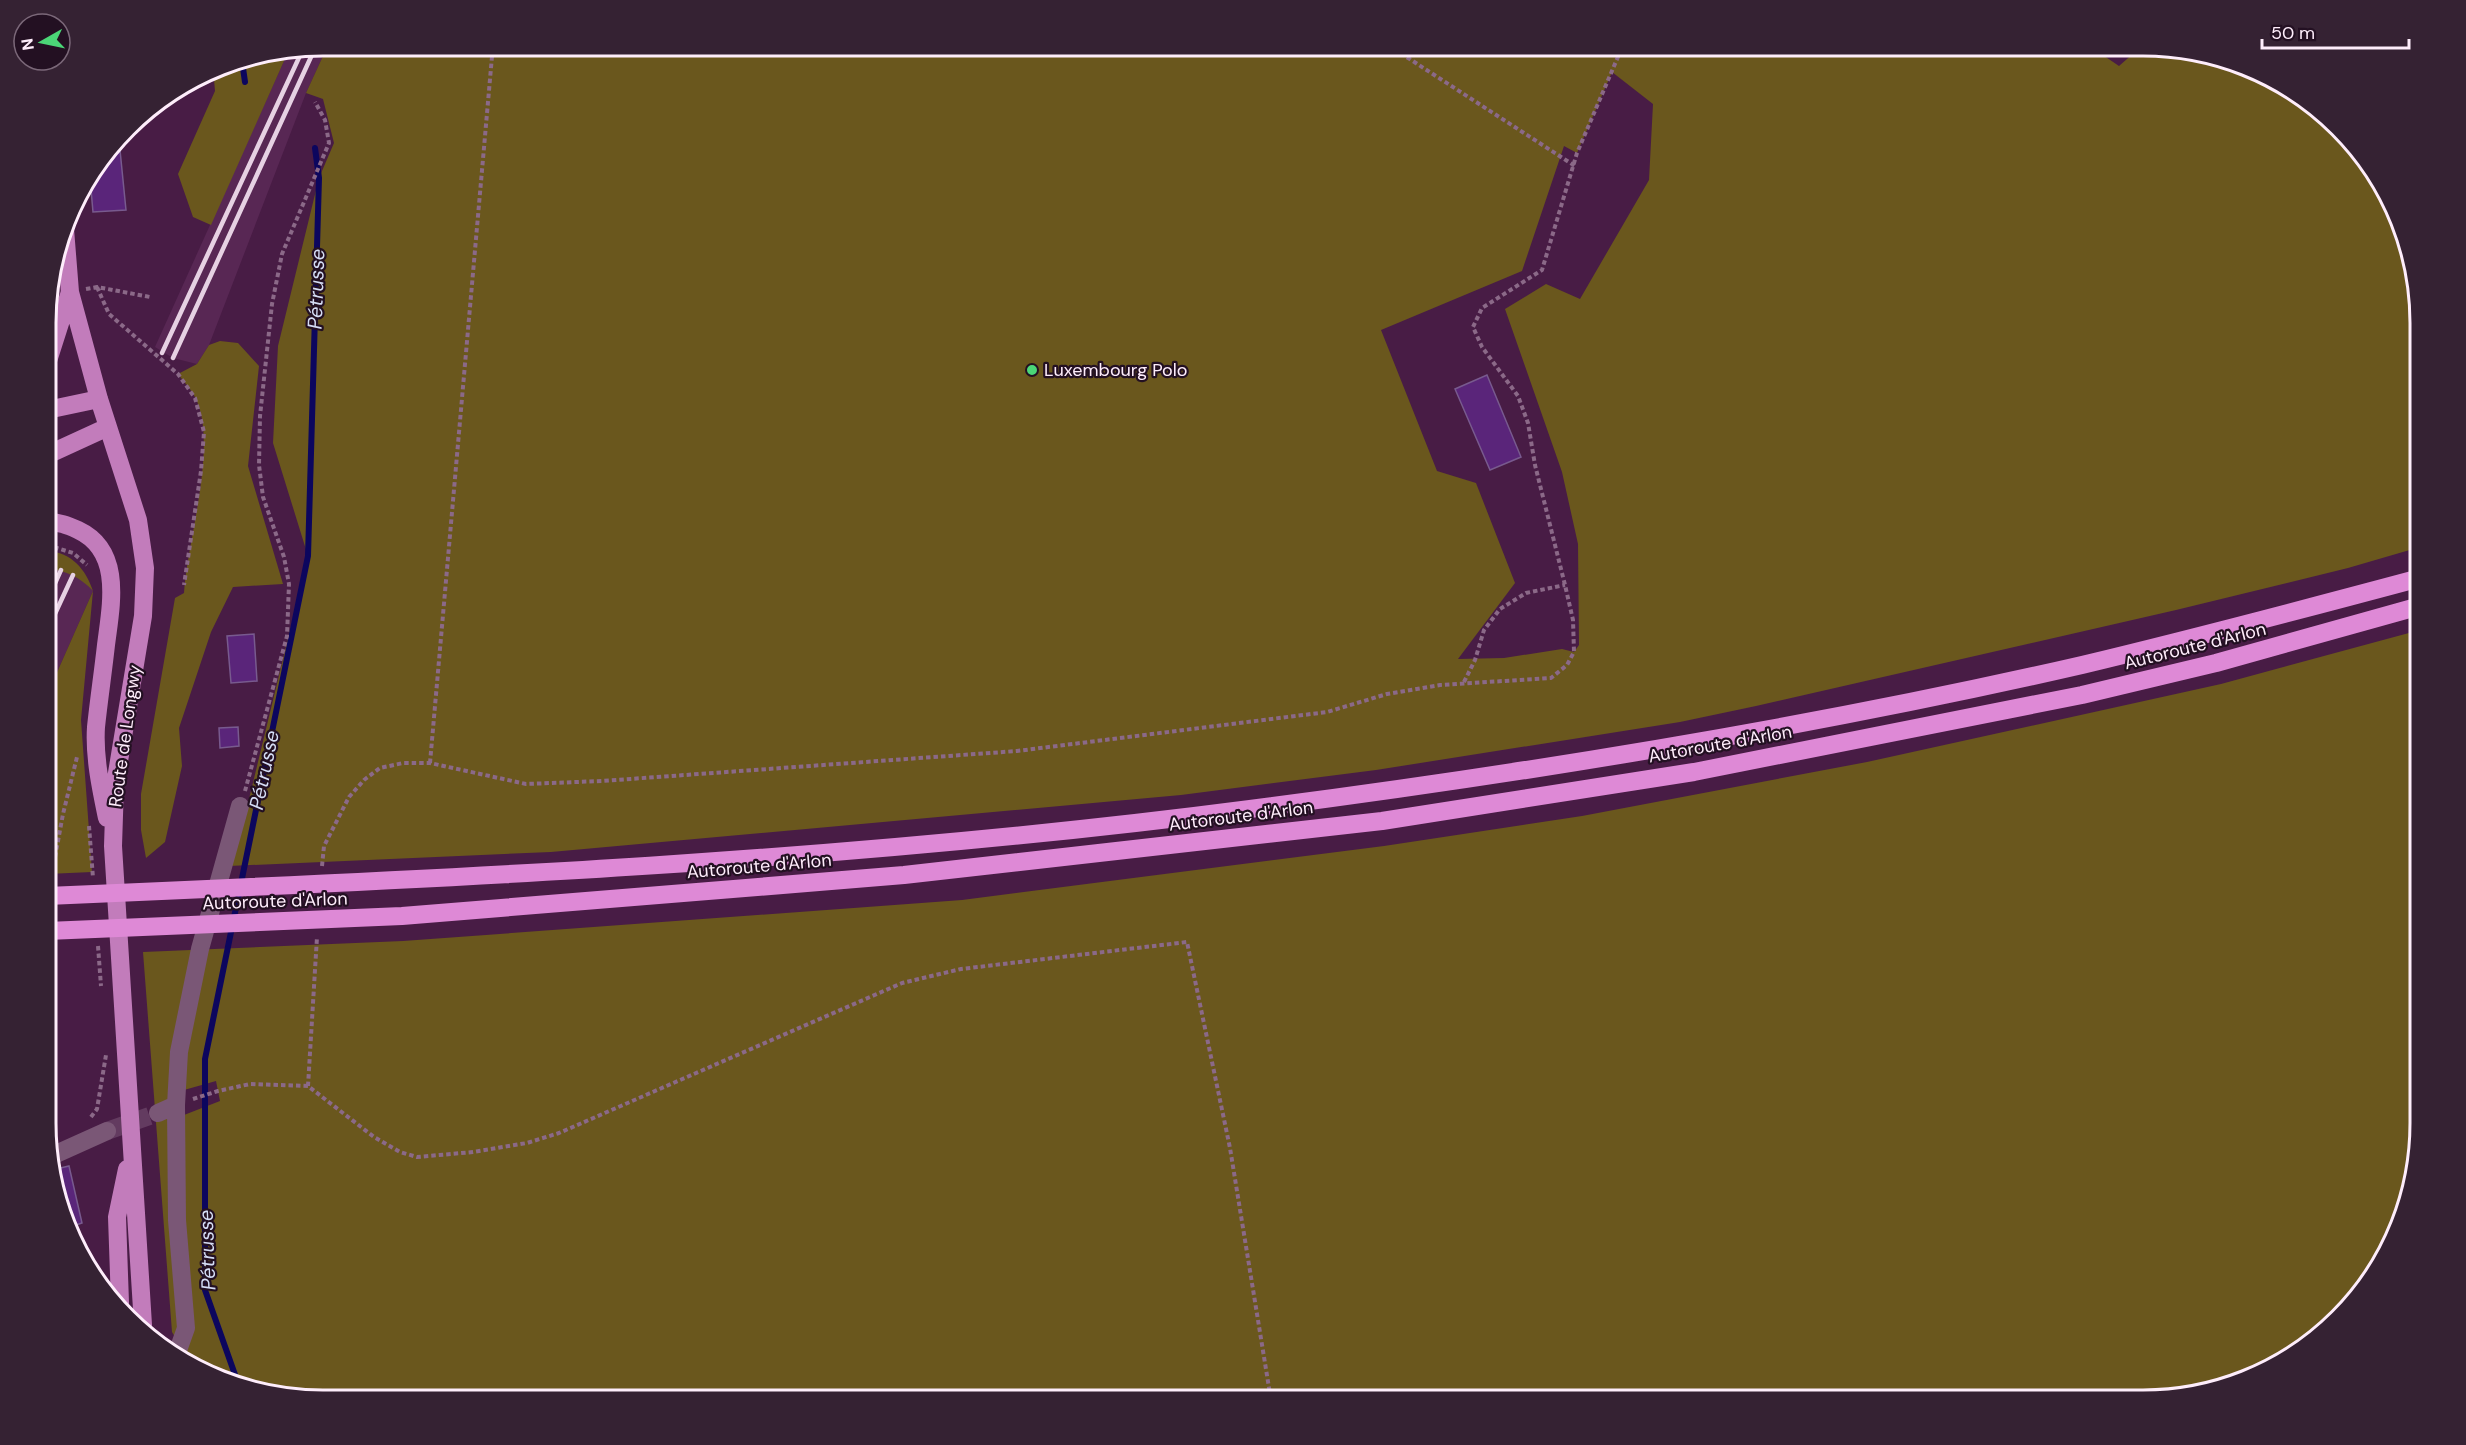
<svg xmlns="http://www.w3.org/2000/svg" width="2466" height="1445" font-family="'DM Sans',sans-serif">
<rect width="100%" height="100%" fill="#481c45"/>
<!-- built -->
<path fill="#582754" d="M 322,45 L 328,45 L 306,93 L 209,345 L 197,364 L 173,358 L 155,347 L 288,52 Z
M 65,229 L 70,292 L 47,337 L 47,286 Z
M 47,569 L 61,570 L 73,575 L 84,581 L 93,591 L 47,695 Z"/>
<!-- green -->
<path fill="#6a571d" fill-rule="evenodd" d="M 328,45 L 2088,45 L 2119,66 L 2143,45 L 2216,55 L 2283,82 L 2374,169 L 2406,233 L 2420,304 L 2420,547 L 2348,568 L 2176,610 L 1756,706 L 1680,722 L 1376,770 L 1181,795 L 551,852 L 229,866 L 249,799 L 308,556 L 273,443 L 278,346 L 319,178 L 334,143 L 323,99 L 306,93 ZM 1612,72 L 1653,104 L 1649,180 L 1580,299 L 1546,284 L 1505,309 L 1562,472 L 1578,544 L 1579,645 L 1574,652 L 1562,649 L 1504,658 L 1458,659 L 1515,583 L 1476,483 L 1437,471 L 1381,330 L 1522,271 L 1564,146 L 1577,153 Z
M 288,52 L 211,225 L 193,217 L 178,174 L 215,91 L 213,68 Z
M 220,341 L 238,343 L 259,366 L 248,466 L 283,584 L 233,587 L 211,632 L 179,728 L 182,766 L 165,842 L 146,858 L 141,830 L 141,794 L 175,598 L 184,593 C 187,541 219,443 195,397 C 191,389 184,382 178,374 L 197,364 L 209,345 Z
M 47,551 C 72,552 86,570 93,591 L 81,720 L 92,872 L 47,874 L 47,695 L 93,591 C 81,578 66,570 47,569 Z
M 2420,630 L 2420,1140 L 2384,1262 L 2340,1319 L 2283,1363 L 2161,1399 L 322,1400 C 263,1392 204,1391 172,1332 L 143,952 L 403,941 L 962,900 L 1384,846 L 1582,816 L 1867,762 L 2221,684 ZM 216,1081 L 220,1101 L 184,1115 L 184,1090 Z"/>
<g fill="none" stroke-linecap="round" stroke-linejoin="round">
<!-- stream -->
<path stroke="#0c065e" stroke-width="6" d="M 242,61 L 245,82
M 239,1386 L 205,1290 L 205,1059 L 308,556 L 319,178 L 315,148"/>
</g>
<!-- building -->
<path fill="#5a257a" stroke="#785a8e" stroke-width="1.5" d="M 119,140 L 126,210 L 93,212 L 90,178 Z
M 1487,375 L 1521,457 L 1490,470 L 1455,389 Z
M 254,634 L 257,681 L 231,683 L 227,636 Z
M 238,727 L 239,746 L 220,748 L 219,728 Z
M 69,1166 L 82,1223 L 73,1226 L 52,1170 Z"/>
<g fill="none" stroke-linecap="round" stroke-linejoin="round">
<!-- minor-tunnel -->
<path stroke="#633b60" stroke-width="18" stroke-dasharray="18 9" stroke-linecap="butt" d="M 107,1131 L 158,1113"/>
<!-- path -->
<path stroke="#8b6988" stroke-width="4" stroke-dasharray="4.5 3" stroke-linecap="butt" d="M 1388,45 L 1575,166
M 97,287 L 109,314 L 178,374 L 195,398 L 204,432 L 201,471 L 184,585
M 86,289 L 97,287 L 150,297
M 47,545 L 73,553 L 87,565
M 1464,682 L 1475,660 L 1484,630 L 1500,609 L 1526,593 L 1565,585
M 430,763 L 493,45
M 245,791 L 287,636 L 289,584 L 284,557 L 263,497 L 259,465 L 260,416 L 272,304 L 282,254 L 329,143 L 325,120 L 315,102
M 89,826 L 93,878
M 322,866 L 324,846 L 349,797 L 364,780 L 380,768 L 403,763 L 430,763 L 526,784 L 602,781 L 1017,751 L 1327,712 L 1387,694 L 1440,685 L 1551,678 L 1567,665 L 1574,652 L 1573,620 L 1565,585 L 1535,465 L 1528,423 L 1518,396 L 1482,347 L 1473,327 L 1482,308 L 1542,270 L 1577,153 L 1623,45
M 51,879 L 63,814 L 77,757
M 98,946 L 101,986
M 308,1086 L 317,937
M 193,1099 L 218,1091 L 250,1084 L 308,1086 L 374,1137 L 400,1152 L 417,1157 L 473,1152 L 527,1143 L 559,1133 L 902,983 L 961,969 L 1187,942 L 1230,1148 L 1271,1400
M 91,1117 L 97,1109 L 106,1055"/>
<!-- minor -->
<path stroke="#7a5776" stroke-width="18" d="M 158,1113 L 176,1105
M 47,1158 L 107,1131
M 176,1356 L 186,1328 L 177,1220 L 176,1105 L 179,1052 L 200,949 L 240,806"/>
<!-- major -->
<path stroke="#c27cbb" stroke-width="18" d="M 65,229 L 70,292 L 99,399 L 138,520 L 145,568 L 143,616 L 115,785 L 113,846 L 143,1325
M 47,364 L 70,292
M 47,410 L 99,399
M 47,455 L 108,427
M 47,522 C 59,522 67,525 78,530 C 123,551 111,605 106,645 C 103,672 99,699 96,727 C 94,757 101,789 107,818
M 120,1303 L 117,1217 L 127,1169"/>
<!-- highway -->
<path stroke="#de89d6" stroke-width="18" d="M 47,896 C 449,879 851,861 1250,809 C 1529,773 1808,728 2082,665 C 2195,638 2308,608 2420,578
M 47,931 L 402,916 L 904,875 L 1382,821 L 1694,772 L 2082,695 L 2216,663 L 2420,606"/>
<!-- rail -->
<path stroke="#e6d1e3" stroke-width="4.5" d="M 162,353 L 303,49
M 173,358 L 316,46
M 47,601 L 61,570
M 47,631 L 73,575"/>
</g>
<!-- markers -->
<circle fill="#4bd677" stroke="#231022" stroke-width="2" cx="1032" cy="370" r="6"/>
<g text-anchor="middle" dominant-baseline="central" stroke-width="4.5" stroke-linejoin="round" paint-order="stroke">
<!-- poi labels -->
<g font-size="18" fill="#feedfb" stroke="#231022" text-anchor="start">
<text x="1044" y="370">Luxembourg Polo</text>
</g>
<!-- street labels -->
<g font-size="18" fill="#feedfb" stroke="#231022">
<text transform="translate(2195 646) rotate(-14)">Autoroute d'Arlon</text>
<text transform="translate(125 736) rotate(-82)">Route de Longwy</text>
<text transform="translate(1720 744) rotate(-10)">Autoroute d'Arlon</text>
<text transform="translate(1241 816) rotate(-7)">Autoroute d'Arlon</text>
<text transform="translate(759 866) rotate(-5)">Autoroute d'Arlon</text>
<text transform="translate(275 901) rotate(-2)">Autoroute d'Arlon</text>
</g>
<!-- water labels -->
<g font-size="20" font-style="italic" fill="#d5ddf5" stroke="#231022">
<text transform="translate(316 289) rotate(-88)">Pétrusse</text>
<text transform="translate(264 770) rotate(-78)">Pétrusse</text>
<text transform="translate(207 1250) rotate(-92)">Pétrusse</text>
</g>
</g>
<!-- crop -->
<path d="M0 0H2466V1445H0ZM323 56H2143A267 267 0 0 1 2410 323V1123A267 267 0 0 1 2143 1390H323A267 267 0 0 1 56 1123V323A267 267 0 0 1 323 56Z" fill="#352233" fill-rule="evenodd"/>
<path fill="none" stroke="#feedfb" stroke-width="3" d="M323 56H2143A267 267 0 0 1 2410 323V1123A267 267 0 0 1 2143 1390H323A267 267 0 0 1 56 1123V323A267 267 0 0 1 323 56Z"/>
<!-- north arrow -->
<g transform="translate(42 42) rotate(261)"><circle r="28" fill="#231022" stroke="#7b6879" stroke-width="1.5"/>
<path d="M0-4.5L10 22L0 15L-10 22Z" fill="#4bd677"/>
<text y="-9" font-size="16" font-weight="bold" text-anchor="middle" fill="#feedfb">N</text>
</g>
<!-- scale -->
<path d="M2262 39v9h147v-9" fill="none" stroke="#feedfb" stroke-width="3"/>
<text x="2271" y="39" font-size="18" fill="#feedfb" stroke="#231022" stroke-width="4.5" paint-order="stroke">50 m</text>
</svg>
